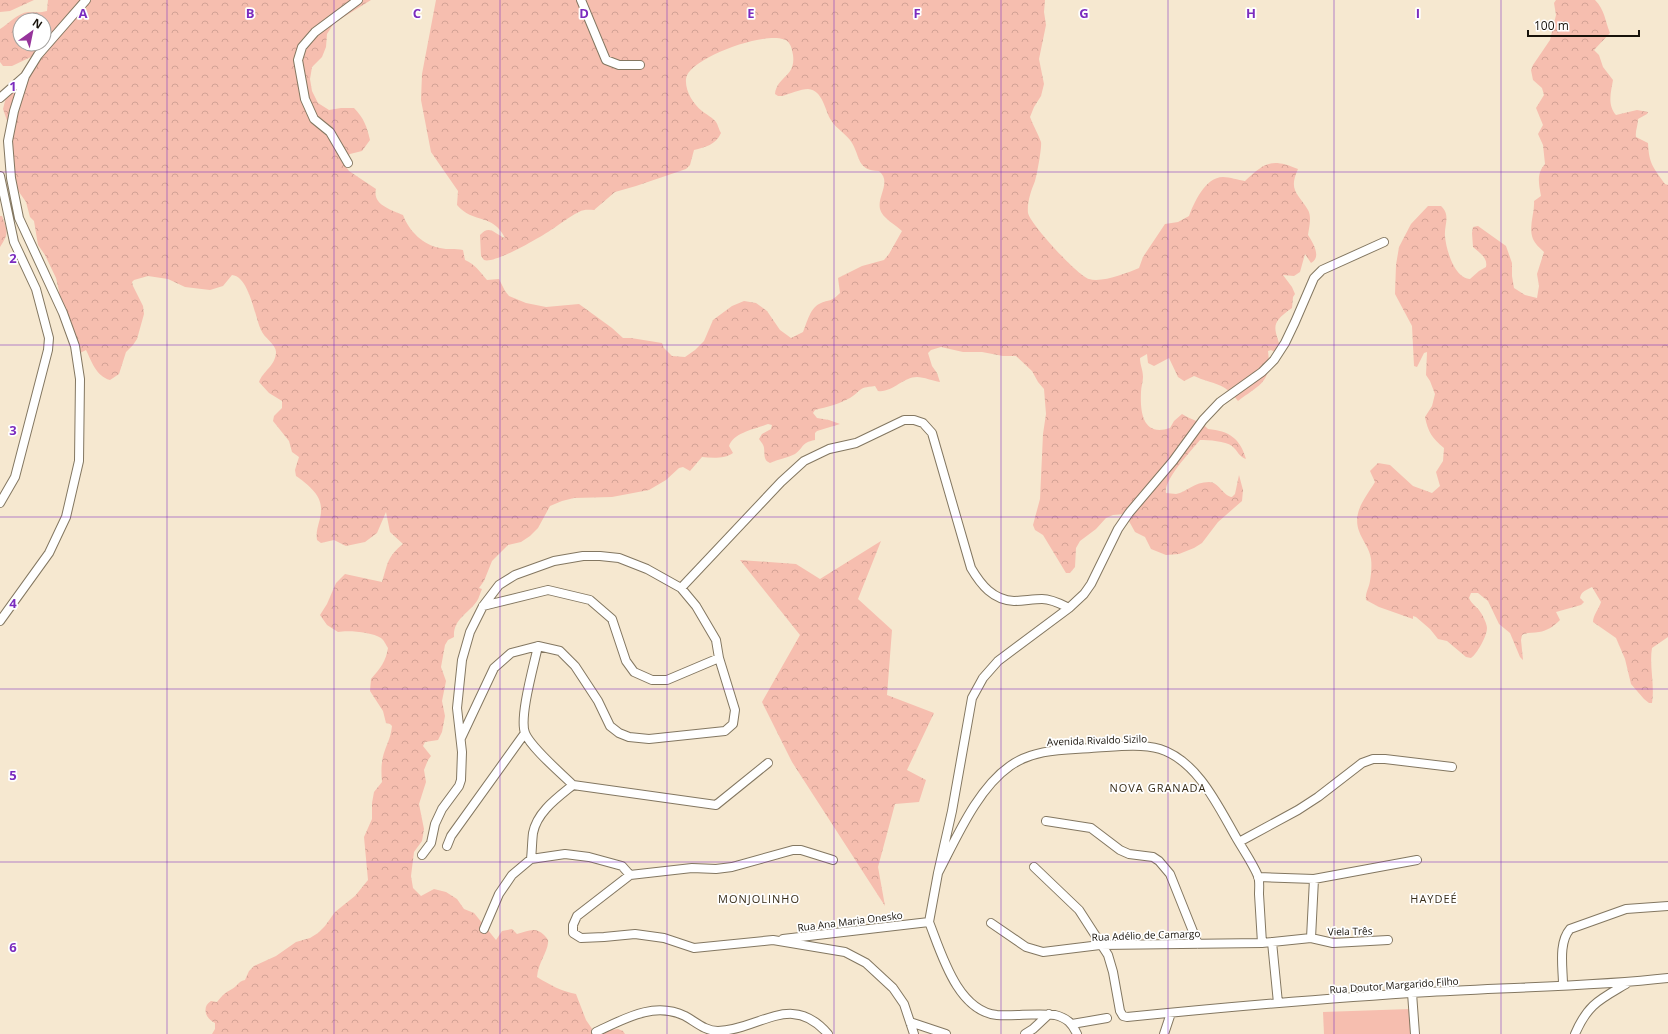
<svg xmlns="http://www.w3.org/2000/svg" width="1668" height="1034" font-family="'Open Sans',sans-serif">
<defs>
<pattern id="forest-crowns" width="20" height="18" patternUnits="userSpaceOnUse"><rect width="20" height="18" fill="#f6beaf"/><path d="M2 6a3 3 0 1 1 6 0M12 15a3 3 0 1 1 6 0" fill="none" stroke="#d2a295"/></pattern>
</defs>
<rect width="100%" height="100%" fill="#f6e8d0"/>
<!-- forest -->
<path fill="url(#forest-crowns)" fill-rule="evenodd" d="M 0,0 L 34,0 L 10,11 L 0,12 Z
M 48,0 L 371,0 L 334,23 L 327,34 L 326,47 L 322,57 L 312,67 L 310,79 L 312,91 L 318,103 L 329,110 L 341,108 L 354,108 C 364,118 367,127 370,140 L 362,151 L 350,154 L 342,161 L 349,171 L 376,189 C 372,205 392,210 403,215 C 409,231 423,245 440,248 C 448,250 455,248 463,250 L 465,260 C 475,264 480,272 487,280 L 499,279 L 505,291 L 509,296 L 526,303 L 546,307 L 579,304 L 612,328 L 623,338 L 631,338 L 662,343 L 664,348 L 672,356 L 685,357 L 695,350 L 704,341 L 713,320 L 732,306 L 744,301 L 756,303 L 767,311 L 780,330 L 791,338 L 803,332 C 807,323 810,307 821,303 C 831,299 831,302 840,293 L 838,278 L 862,266 L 884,260 L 889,254 L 902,231 C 896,225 882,218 880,209 C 877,196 892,182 879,171 C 857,171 860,156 852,143 C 847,134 836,129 831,120 C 825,111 823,90 808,89 C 801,89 789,94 782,96 L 778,96 L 775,94 C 777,76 796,77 793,55 C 792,51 792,47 789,43 C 778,26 688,57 686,79 C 685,91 693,104 702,111 C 706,114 713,118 716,122 C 718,125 719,130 721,133 C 716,145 705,147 694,150 L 690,165 L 686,169 L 636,186 L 615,192 L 594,210 C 589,210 584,209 579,212 C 568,217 558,226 548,232 C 537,239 494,264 484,260 L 481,256 L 480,235 C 490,224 494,234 505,238 C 493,213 473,224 457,205 L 458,191 L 431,152 L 421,100 L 422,74 L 436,0 L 1045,0 L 1044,12 L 1046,25 L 1039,59 L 1044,84 L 1041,96 L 1034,107 L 1030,117 C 1033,125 1038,134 1041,142 C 1042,147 1037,175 1035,181 C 1031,191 1027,202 1028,213 C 1030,224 1078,276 1089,279 C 1102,283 1127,273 1139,268 L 1143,257 L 1165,224 L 1178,222 L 1189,216 C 1194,203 1205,177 1223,177 C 1230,177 1238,180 1245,181 C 1265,162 1272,158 1298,169 C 1288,191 1298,193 1308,210 C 1312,217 1309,227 1308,235 C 1313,243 1322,257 1311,263 L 1305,254 L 1300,272 L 1294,276 L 1283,275 L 1292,287 L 1295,294 L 1293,297 L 1292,308 C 1267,325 1276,329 1282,353 L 1279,354 L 1271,350 L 1268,351 C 1272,382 1261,384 1238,401 C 1224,382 1214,385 1194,376 L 1184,381 L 1178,377 L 1169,358 L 1154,366 L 1148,363 L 1147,354 L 1140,358 C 1140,365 1143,370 1143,377 C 1143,382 1141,387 1141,392 C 1140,413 1143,437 1170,428 L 1174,421 L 1182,414 C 1191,420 1201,421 1208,429 C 1229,431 1240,438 1246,459 C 1239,457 1238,451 1232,446 C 1225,441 1209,440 1200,440 C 1192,450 1163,480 1166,493 C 1169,493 1173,494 1176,494 C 1187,492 1194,482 1209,482 C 1219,482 1223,496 1232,497 L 1235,494 L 1239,475 L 1243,490 L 1242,501 L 1218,522 L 1202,543 L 1194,548 L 1179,554 L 1166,555 L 1151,549 L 1145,537 L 1135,532 L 1125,514 L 1113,515 L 1106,518 L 1096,529 L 1080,541 L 1076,548 L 1075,567 L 1070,573 L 1066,573 L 1043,535 L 1035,530 L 1033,525 L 1040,499 L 1043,434 L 1046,414 L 1044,389 L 1038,382 L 1032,371 L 1016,356 L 1003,356 L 982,352 L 963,352 L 941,347 L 931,350 L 928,353 L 932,366 L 937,373 L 940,382 C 933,381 924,377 917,377 C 903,377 892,393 878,391 L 875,386 C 856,388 863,390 850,398 C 839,404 827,407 815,410 L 813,413 L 817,418 L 829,420 L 840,424 L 817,431 L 815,433 L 815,440 C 800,443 805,447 795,454 C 788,458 778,459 770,463 C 763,460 765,455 764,448 C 764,445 761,442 759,439 L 762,434 L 771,429 L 772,425 L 768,424 C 756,429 734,432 729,446 L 733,453 C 725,459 712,458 702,457 L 690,471 L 683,467 L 679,468 L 666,480 L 649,490 L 612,497 L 574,498 L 562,501 L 550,506 L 538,528 L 530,536 L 521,542 L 508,545 L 492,561 L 484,581 L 479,588 L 482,589 C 480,593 479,598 477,601 C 468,614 453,619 454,637 L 448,640 L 445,645 L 441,667 L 446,681 L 442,701 L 445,716 L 442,732 L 438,740 L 425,742 L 423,746 L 431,756 L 428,760 L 424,770 L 426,782 L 419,804 L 424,829 L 422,841 L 414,852 L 411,876 L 413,888 L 421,896 L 434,889 L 446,892 L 457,899 L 464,909 L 474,913 L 496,940 L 502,931 L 512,929 L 517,934 C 527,931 536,926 544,935 C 546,937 549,940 548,943 C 547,953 538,963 537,977 C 550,985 561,991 576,994 L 586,1020 L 595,1033 L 597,1034 L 212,1034 L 215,1029 L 215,1023 C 206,1019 201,1007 211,1001 L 217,1002 C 224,994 223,994 232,989 C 238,986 237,982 245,980 L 249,971 L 254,966 L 276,956 L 296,942 L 310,938 L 318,933 L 325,926 L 335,912 L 355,896 L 368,880 L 364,837 L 372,819 L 372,803 L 374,792 L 382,782 C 381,771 381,760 385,750 C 388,742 391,736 392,726 L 390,724 L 386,723 L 383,711 L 370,691 L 371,679 C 380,669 386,661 388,648 C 386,645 384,640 381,638 C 372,632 348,630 338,632 L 327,625 L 320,615 L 327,604 L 336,583 L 345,574 L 382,582 C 388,563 387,557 403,544 L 390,532 L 386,512 L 377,533 L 365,542 L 346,546 L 334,540 L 321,543 L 317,540 C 315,528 322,519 321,508 C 321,494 306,483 296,476 L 295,470 L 299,457 L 292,452 L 289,441 L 273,421 L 274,416 L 282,408 L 282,401 L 269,393 L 259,382 C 263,371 275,366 276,353 C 277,345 264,338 261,330 C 255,317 249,276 232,275 L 223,286 L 210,290 L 185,287 L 168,279 L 148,276 L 134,280 L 132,282 L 133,286 L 143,306 L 144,314 L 137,339 L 133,345 L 126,352 L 119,374 L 110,380 C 96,376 92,362 86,350 L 80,353 L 58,302 L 59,291 L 56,278 L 45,255 L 38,245 L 34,221 L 30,217 L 26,202 L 10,179 L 11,132 L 3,109 L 5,101 L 9,91 L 30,66 L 33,56 L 12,66 L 3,66 L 0,62 L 0,29 C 8,24 18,13 28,12 C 35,12 40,13 47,11 ZM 20,20 L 44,20 L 44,44 L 20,44 Z
M 1556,0 L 1595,0 C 1605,10 1605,21 1610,33 L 1594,50 L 1599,55 L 1603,67 L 1613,80 C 1611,92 1607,105 1616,115 L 1637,110 L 1648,112 L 1647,114 L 1638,119 C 1638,126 1635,131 1636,137 L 1648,143 C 1649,164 1653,167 1665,184 L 1668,185 L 1668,637 L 1652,648 C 1649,666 1655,685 1652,703 L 1649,703 L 1644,699 L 1631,684 L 1625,659 L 1616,638 L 1593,622 C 1593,615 1599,609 1601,602 L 1592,587 C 1587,590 1581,591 1580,598 L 1584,602 L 1581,605 L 1556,612 L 1560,620 C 1554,626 1547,631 1539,632 C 1533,633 1528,632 1522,635 L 1521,640 L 1523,660 L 1520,657 L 1510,633 L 1499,624 L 1488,601 L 1478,593 L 1471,593 L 1469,598 C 1472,605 1478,607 1481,613 C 1483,616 1487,624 1487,628 C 1487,636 1477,654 1471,658 L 1466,657 L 1447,641 L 1438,639 L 1430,629 L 1416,617 L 1413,616 L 1413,619 L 1379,607 L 1366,600 C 1365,593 1369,588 1370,581 C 1371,575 1372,566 1371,559 C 1370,549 1362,540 1359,531 C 1352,512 1366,497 1375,482 L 1370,471 L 1378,463 L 1390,465 L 1413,486 L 1432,493 L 1440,486 L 1436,472 L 1443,461 L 1444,448 C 1432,438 1428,432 1425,417 L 1432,406 L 1435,394 L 1430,381 L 1426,375 L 1427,352 L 1424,353 L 1417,367 L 1414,366 L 1412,326 L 1395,294 L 1396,265 L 1399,247 L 1411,224 L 1428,206 L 1441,206 C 1451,215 1444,225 1445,236 C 1446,249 1454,278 1470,279 L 1479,271 L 1486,267 C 1488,258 1480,253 1473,247 L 1472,233 L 1473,227 L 1478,226 L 1506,246 L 1512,263 L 1512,276 L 1514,288 L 1525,295 L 1537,298 L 1539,286 L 1537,274 L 1544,252 C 1540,248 1535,244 1533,239 C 1528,227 1535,213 1534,201 L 1541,196 C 1539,184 1536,174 1545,164 L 1543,145 L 1538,134 L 1543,125 L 1536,108 L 1544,95 L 1542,88 L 1533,80 L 1531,70 L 1533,65 L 1550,40 L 1556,15 L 1554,3 Z
M 0,216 L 2,216 C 8,231 9,233 0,247 Z
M 881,541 L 858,599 L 892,630 L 887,695 L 934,713 L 907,770 L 926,780 L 919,802 L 895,804 L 878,867 L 885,906 L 792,762 L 762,702 L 800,635 L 740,560 L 796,564 L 820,579 Z
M 618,1029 L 623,1031 L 625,1034 L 600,1034 L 604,1031 Z"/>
<!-- garden -->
<path fill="#f6beaf" d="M 1410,1009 L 1411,1034 L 1324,1034 L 1323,1012 Z"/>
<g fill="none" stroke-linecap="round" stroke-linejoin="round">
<!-- minor casing -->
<g stroke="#837761" stroke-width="10">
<path id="minor" d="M 581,0 L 606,60 L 619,65 L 640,65
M 0,98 L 25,76
M 348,163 L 330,132 L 314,119 L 305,99 L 298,60 L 302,47 L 315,32 L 358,0
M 0,176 L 14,242 L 36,289 L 49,338 L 48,350 L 15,477 L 0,503
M 681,588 L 781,482 L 804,461 L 829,449 L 856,443 L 904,420 L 914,420 L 923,423 L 932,433 L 971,568 C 981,585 993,600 1014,601 C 1023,601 1033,599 1042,599 C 1052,599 1061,604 1069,608 L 1084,594 L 1091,584 L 1118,529 L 1129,513 L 1173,461 L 1203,420 L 1220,402 L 1262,372 L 1274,360 L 1285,343 L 1295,322 L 1314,278 L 1322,270 L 1384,242
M 483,606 L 548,590 L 590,600 L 612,619 L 626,661 L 634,672 L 652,680 L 667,680 L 719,658
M 0,621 L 49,553 L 66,517 L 79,461 L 80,379 L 75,346 L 63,313 L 19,218 L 11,178 L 8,141 L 14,111 L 25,76 L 38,55 L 86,0
M 538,646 C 534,665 519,717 525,733 C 531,748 561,773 573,785
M 1046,821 L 1091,828 L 1120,850 L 1129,854 L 1153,857 L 1159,861 L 1170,874 L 1198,944
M 1239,842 L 1298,810 L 1318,797 L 1362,763 L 1373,759 L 1385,759 L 1452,767
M 447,846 L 451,836 L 525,733
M 422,855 L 431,843 L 435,824 L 442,809 L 459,786 L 461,780 L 462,752 L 457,708 L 462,660 L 470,632 L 483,606 L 499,585 L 515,575 L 554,561 L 583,556 L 600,556 L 619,558 L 647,569 L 681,588 L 696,606 L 716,640 L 719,658 L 735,710 L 733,724 L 725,731 L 649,739 L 629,737 L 619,733 L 610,726 L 598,701 L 575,666 L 560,651 L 538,646 L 511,653 L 494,668 L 461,738
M 531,859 C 532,850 532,841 533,833 C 537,812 557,798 573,785 L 716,805 L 768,763
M 833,860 L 801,850 L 793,850 L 732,867 L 716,869 L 692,868 L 630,875 L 577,916 L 573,925 L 573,933 L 581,938 L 604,937 L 635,934 L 664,938 L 694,948 L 773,940 L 845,952 L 866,963 L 893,988 L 904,1004 L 914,1034
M 1034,867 L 1079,910 L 1108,955 L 1113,972 L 1120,1011 L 1123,1016 L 1127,1017 C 1227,1007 1328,998 1429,992 C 1509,987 1589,987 1668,978
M 938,873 C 956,839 977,789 1010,766 C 1034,749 1063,750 1091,748 C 1113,747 1139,743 1160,749 C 1198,761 1219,808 1237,839 C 1244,851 1253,864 1258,876 C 1260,881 1259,889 1259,894 C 1260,910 1261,926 1262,943
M 1258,877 L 1314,879 L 1417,860
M 929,922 L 938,873 L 952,811 L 972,698 L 983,678 L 998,661 L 1069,608
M 929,922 C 941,952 957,1011 997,1015 C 1016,1016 1036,1013 1055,1015 C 1067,1018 1072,1023 1077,1034
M 991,923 L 1026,947 L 1043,952 L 1100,945 L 1262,943 L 1311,938 L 1333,943 L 1388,940
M 484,929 L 499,894 L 512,875 L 531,859 L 565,854 L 589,857 L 622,866 L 630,875
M 1311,938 L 1314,879
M 783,939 L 929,922
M 1272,942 L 1278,1003
M 1563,985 C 1563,968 1558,943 1570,929 L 1626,909 L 1668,906
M 1412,993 L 1415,1034
M 910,1022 L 946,1034
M 1072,1024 L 1107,1018
M 596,1032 C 624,1019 654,1001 685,1016 C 696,1022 705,1031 718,1031 C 760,1030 791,991 828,1034
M 1025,1034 L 1033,1029 L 1049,1014
M 1164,1034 L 1171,1013
M 1575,1034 C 1588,1004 1599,1000 1626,984"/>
</g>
<!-- minor -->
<use href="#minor" stroke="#fff" stroke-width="8"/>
</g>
<!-- grid -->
<path fill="none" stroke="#7b2cbf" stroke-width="1" stroke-opacity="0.55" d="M 167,0 L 167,1034M 334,0 L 334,1034M 500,0 L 500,1034M 667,0 L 667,1034M 834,0 L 834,1034M 1001,0 L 1001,1034M 1168,0 L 1168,1034M 1334,0 L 1334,1034M 1501,0 L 1501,1034M 0,172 L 1668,172M 0,345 L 1668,345M 0,517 L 1668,517M 0,689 L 1668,689M 0,862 L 1668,862"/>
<g text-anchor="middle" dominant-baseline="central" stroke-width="3.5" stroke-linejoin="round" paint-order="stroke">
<!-- street labels -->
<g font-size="10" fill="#17120a" stroke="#fff">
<text transform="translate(1097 740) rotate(-2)">Avenida Rivaldo Sizilo</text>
<text transform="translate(850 921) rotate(-7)">Rua Ana Maria Onesko</text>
<text transform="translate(1350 931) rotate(-1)">Viela Três</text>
<text transform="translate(1146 935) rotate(-2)">Rua Adélio de Camargo</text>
<text transform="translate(1394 985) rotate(-4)">Rua Doutor Margarido Filho</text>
</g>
<!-- neighbourhood labels -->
<g font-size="11" letter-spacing="1" fill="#372c18" stroke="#fff">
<text x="1158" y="787">NOVA GRANADA</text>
<text x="759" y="898">MONJOLINHO</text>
<text x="1434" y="898">HAYDEÉ</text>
</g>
</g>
<g font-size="13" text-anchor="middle" font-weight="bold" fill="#7b2cbf" stroke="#fff" stroke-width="3.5" stroke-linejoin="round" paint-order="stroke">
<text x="83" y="18">A</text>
<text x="250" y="18">B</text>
<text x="417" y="18">C</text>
<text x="584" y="18">D</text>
<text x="751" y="18">E</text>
<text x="917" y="18">F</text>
<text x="1084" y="18">G</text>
<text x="1251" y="18">H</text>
<text x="1418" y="18">I</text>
<text x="13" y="91">1</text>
<text x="13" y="263">2</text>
<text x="13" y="435">3</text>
<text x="13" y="608">4</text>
<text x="13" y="780">5</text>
<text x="13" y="952">6</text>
</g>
<!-- north arrow -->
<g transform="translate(32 32) rotate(33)"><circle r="19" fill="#ffffff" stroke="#a2a09d"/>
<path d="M0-3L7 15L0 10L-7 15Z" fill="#96349b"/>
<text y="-6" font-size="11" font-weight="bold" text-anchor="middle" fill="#17120a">N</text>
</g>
<!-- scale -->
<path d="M1528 30v6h111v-6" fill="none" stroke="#17120a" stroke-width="2"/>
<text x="1534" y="30" font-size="12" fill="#17120a" stroke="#ffffff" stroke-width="3" paint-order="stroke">100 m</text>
</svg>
